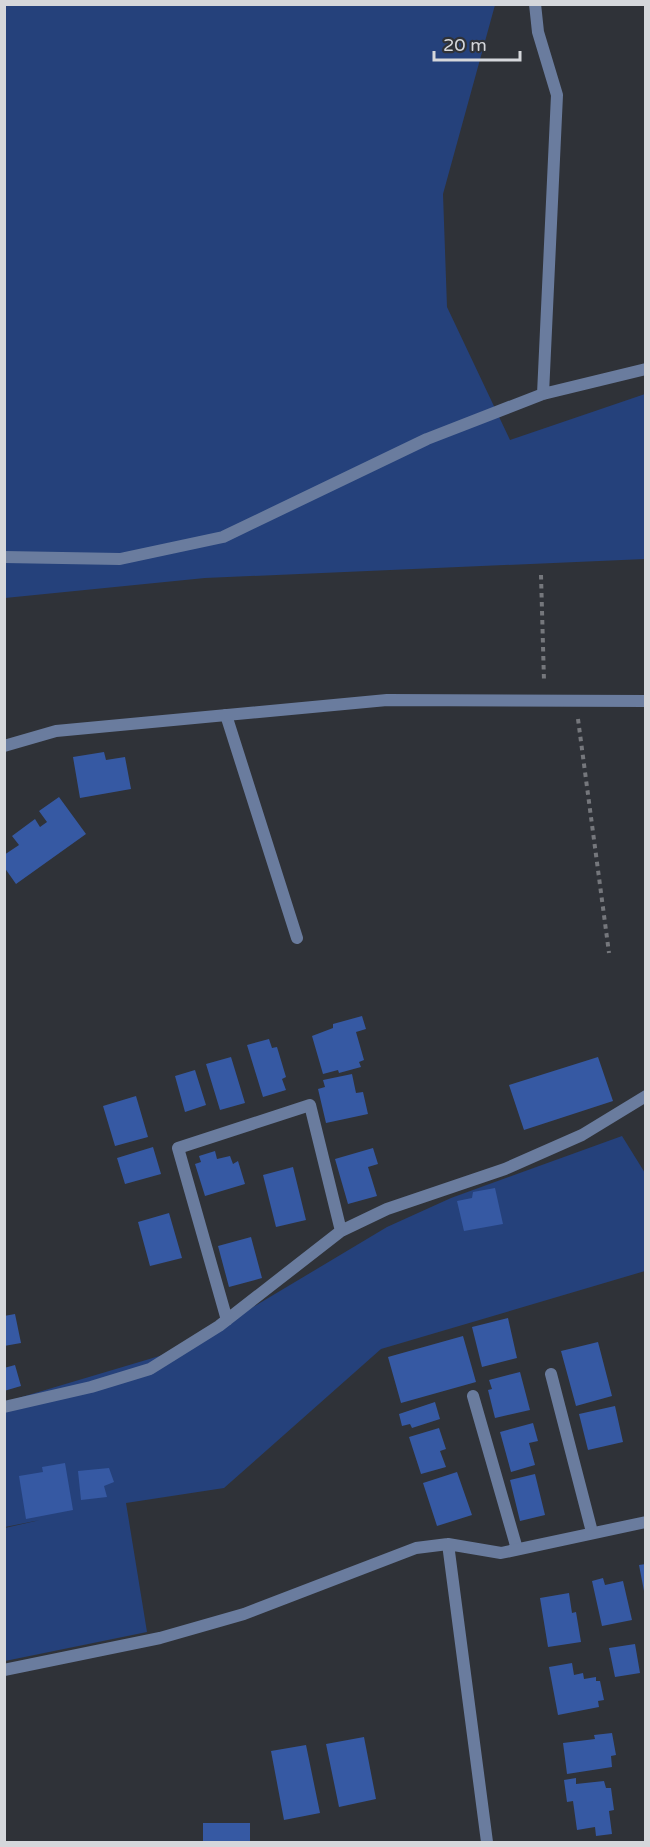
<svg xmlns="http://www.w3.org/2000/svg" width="650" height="1847" font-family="'Varela Round',sans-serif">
<rect width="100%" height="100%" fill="#2f3238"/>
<!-- green -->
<path fill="#25417b" d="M 5,5 L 495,5 L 443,194 L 447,307 L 510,440 L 645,394 L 645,559 L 205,578 L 5,598 Z
M 622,1136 L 645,1173 L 645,1271 L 381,1349 L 224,1488 L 126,1503 L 147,1632 L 5,1661 L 5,1528 L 40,1520 L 5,1527 L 5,1402 L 183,1349 L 387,1227 L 451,1198 Z"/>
<!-- building -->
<path fill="#3659a3" d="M 104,752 L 106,760 L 125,757 L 131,789 L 80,798 L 73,757 Z
M 59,797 L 86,834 L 16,884 L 4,867 L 4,855 L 19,845 L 12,836 L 35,819 L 40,827 L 47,822 L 39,811 Z
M 362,1016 L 366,1029 L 356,1032 L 364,1060 L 359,1062 L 361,1067 L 339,1073 L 338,1070 L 323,1074 L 312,1036 L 333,1028 L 333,1024 Z
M 269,1039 L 272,1048 L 277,1047 L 286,1077 L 282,1079 L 286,1090 L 263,1097 L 247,1045 Z
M 231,1057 L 245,1103 L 220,1110 L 206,1064 Z
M 598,1057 L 613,1101 L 524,1130 L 509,1085 Z
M 195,1070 L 206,1105 L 185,1112 L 175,1076 Z
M 352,1074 L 356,1093 L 363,1092 L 368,1114 L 326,1123 L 318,1089 L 325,1087 L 323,1080 Z
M 136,1096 L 148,1137 L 115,1146 L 103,1106 Z
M 153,1147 L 161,1174 L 125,1184 L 117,1158 Z
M 373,1148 L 378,1164 L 368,1167 L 377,1196 L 348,1204 L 335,1159 Z
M 215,1151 L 217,1159 L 230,1156 L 233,1164 L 238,1161 L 245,1184 L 205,1196 L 195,1164 L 201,1162 L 199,1156 Z
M 293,1167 L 306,1220 L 276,1227 L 263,1175 Z
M 495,1188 L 503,1224 L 464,1231 L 457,1201 L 472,1198 L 473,1192 Z
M 169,1213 L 182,1258 L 150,1266 L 138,1222 Z
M 251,1237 L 262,1278 L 229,1287 L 218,1246 Z
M 15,1314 L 21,1343 L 4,1346 L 4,1316 Z
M 508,1318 L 517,1358 L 482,1367 L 472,1327 Z
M 463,1336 L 476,1382 L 401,1403 L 388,1357 Z
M 598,1342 L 612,1396 L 576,1406 L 561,1351 Z
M 15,1365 L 21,1386 L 4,1391 L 4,1368 Z
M 520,1372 L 530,1410 L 495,1418 L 488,1390 L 492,1389 L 489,1380 Z
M 435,1402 L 440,1419 L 412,1428 L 410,1424 L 402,1426 L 399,1414 Z
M 615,1406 L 623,1442 L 588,1450 L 579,1414 Z
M 533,1423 L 538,1441 L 529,1443 L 535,1465 L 511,1472 L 500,1432 Z
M 439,1428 L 446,1449 L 440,1451 L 446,1467 L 421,1474 L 409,1437 Z
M 65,1463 L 73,1510 L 26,1519 L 19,1476 L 43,1472 L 42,1467 Z
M 109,1468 L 114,1482 L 104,1486 L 107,1497 L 81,1500 L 78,1471 Z
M 457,1472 L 472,1515 L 437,1526 L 423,1483 Z
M 535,1474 L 545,1515 L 520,1521 L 510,1480 Z
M 646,1564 L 646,1591 L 644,1591 L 639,1565 Z
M 603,1578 L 605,1585 L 623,1581 L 632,1620 L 602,1626 L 592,1581 Z
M 569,1593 L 572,1613 L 576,1612 L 581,1642 L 548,1647 L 540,1598 Z
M 635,1644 L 640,1673 L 615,1677 L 609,1648 Z
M 572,1663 L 574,1675 L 583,1673 L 584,1679 L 596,1677 L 596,1681 L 600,1681 L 604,1700 L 598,1701 L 599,1707 L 558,1715 L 549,1667 Z
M 612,1733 L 616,1755 L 611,1756 L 612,1767 L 567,1774 L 563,1743 L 595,1739 L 594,1735 Z
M 364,1737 L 376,1799 L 339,1807 L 326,1744 Z
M 306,1745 L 320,1813 L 284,1820 L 271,1751 Z
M 576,1778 L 576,1784 L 604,1781 L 606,1788 L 611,1788 L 614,1810 L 609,1811 L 612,1834 L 596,1836 L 595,1827 L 577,1830 L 573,1801 L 567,1802 L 564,1780 Z
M 203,1823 L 250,1823 L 250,1842 L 203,1842 Z"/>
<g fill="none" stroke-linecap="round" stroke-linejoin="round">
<!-- path -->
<path stroke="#75777c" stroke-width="4" stroke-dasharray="4.5 4.5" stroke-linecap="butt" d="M 541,575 L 544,681
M 578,719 L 609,953"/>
<!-- service -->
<path stroke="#6a7c9e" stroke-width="12" d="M 226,715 L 297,938
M 551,1374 L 592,1532
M 473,1396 L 517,1549"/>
<!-- minor -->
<path stroke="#6a7c9e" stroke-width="12" d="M 535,4 L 538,32 L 557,95 L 543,394
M 4,557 L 120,559 L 223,537 L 427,439 L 543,394 L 646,369
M 4,746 L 56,731 L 387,700 L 646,701
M 227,1320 L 178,1148 L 310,1105 L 341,1231
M 4,1407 L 91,1387 L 150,1369 L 219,1326 L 341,1231 L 387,1209 L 505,1169 L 582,1135 L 646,1096
M 448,1544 L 487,1842
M 4,1670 L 160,1638 L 244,1614 L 416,1548 L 448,1544 L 501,1553 L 646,1522"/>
</g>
<!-- border -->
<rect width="650" height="1847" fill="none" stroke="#d5d7db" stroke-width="12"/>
<!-- scale -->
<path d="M434 51v9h86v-9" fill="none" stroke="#d5d7db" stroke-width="3"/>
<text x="443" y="51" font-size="18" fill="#d5d7db" stroke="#2f3238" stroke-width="4.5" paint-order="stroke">20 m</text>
</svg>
